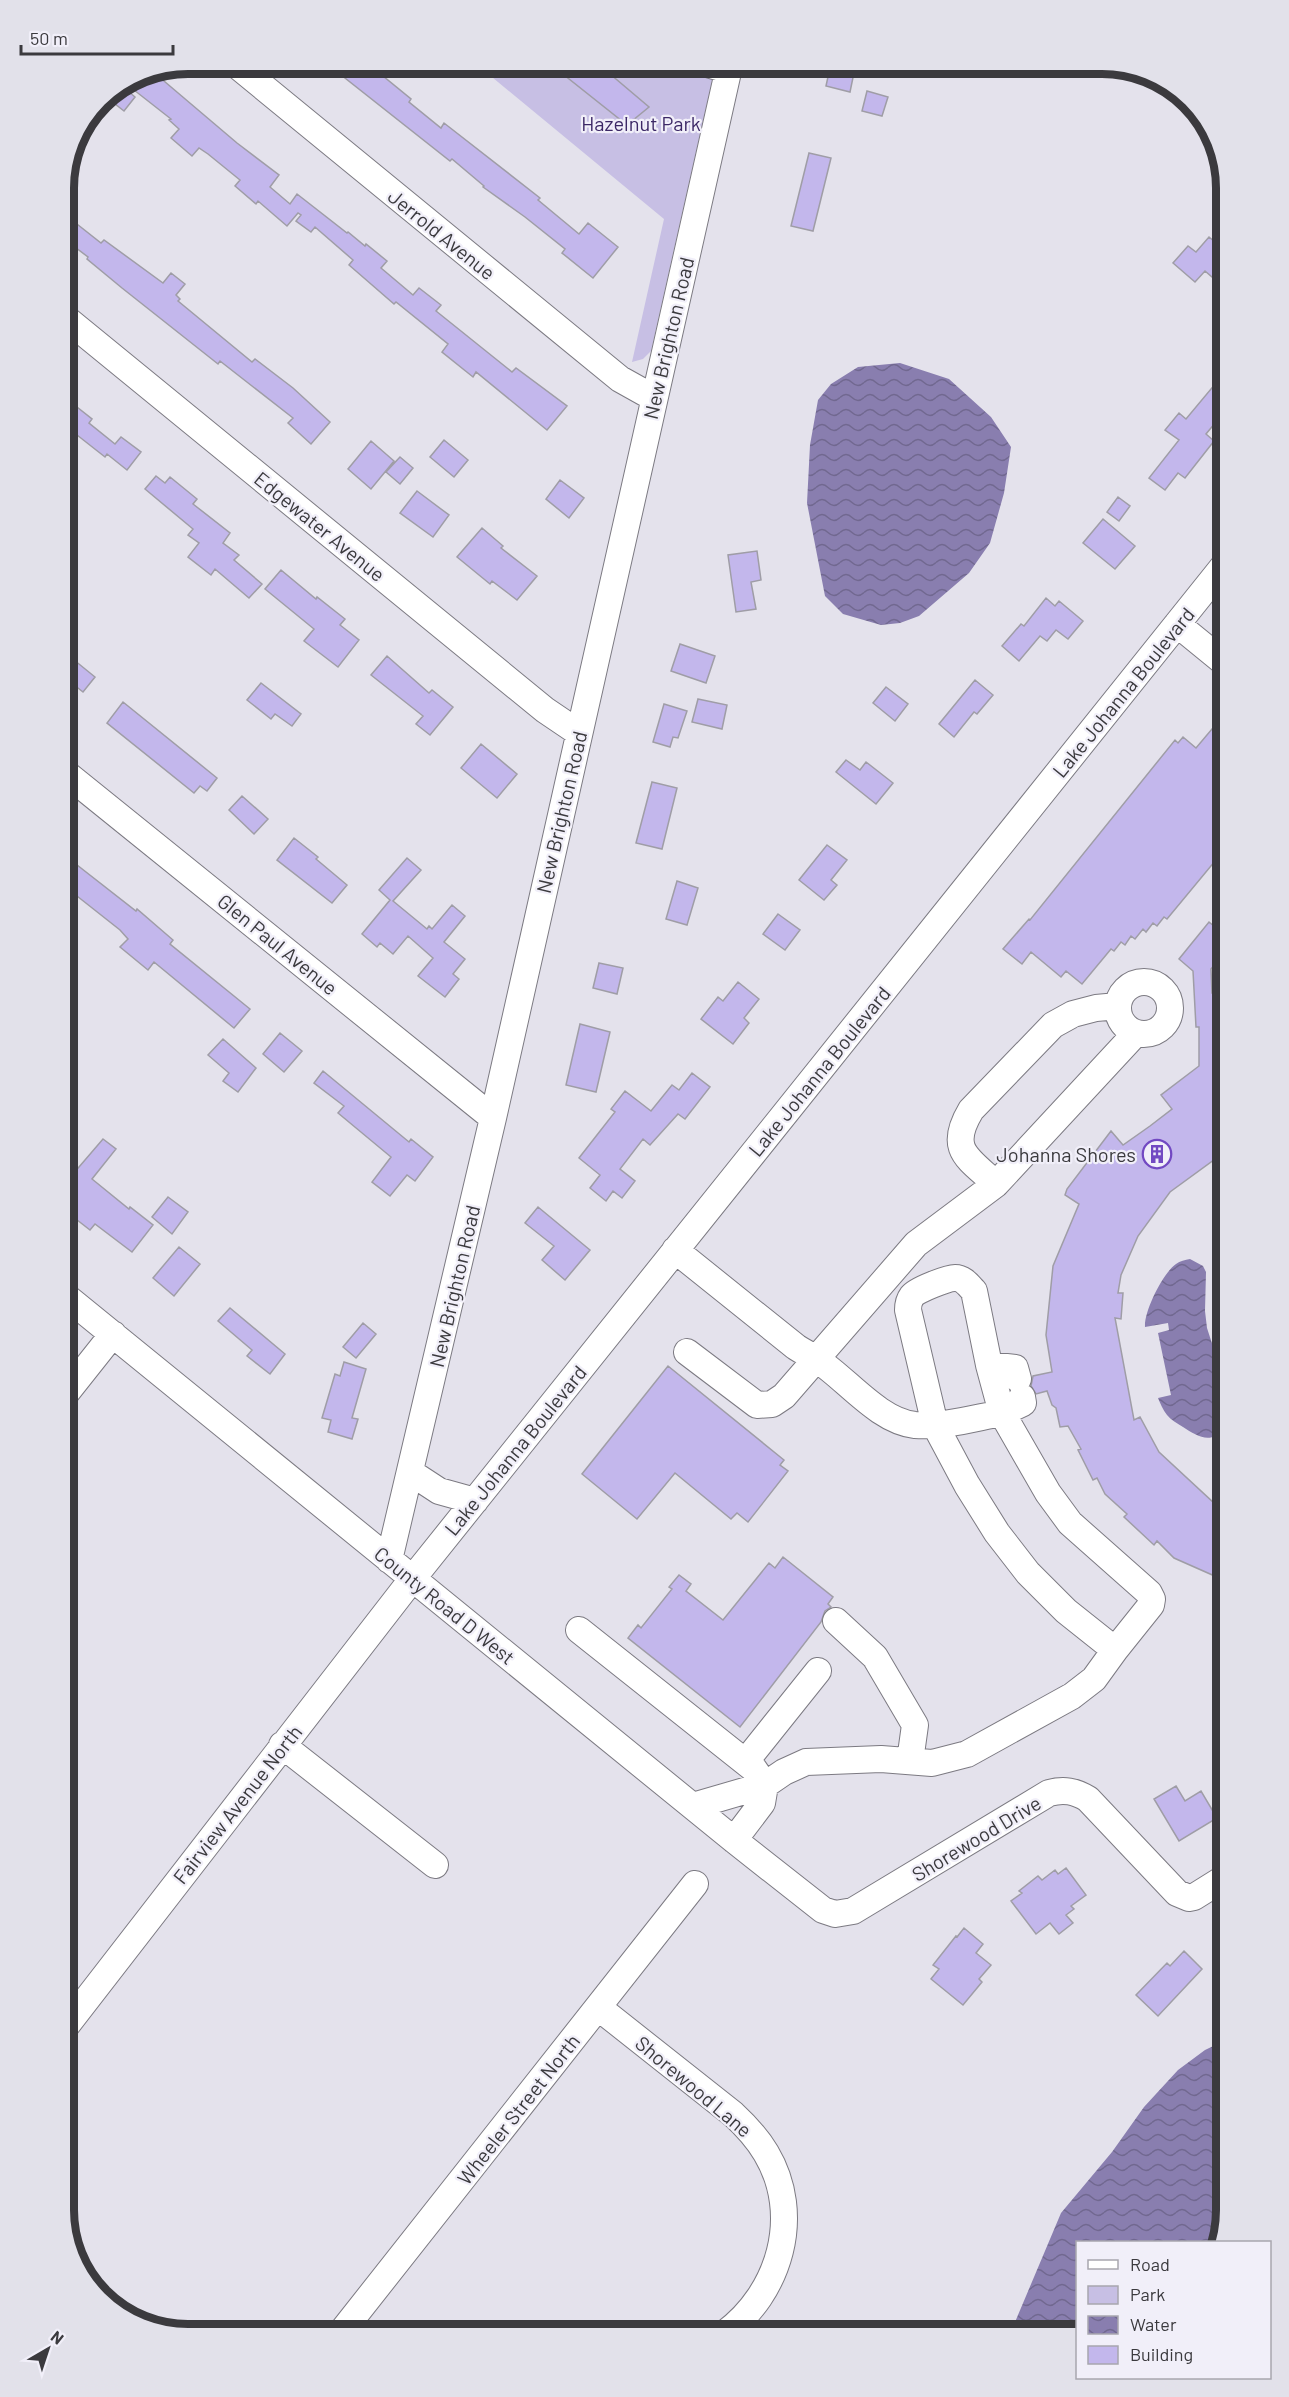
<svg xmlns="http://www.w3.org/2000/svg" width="1289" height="2397" font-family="Barlow,sans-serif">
<defs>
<pattern id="water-waves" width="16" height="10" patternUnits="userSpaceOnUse" patternTransform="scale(1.5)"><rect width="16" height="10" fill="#897eaf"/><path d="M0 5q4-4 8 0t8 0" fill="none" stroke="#716890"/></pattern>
</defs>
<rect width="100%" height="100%" fill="#e4e2ec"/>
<!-- green -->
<path fill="#c7bfe4" d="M 475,63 L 716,63 L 651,351 L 643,359 L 632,362 L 664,219 Z"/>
<!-- water -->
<path fill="url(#water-waves)" d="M 900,363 L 949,379 L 991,417 L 1011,447 L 1004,493 L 990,543 L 969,573 L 919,616 L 900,623 L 881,625 L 843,614 L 825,596 L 807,503 L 810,445 L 818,400 L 831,384 L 858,367 Z
M 1190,1259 L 1203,1266 L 1206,1272 L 1205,1311 L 1207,1328 L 1226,1387 L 1223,1415 L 1224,1427 C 1212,1446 1197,1436 1183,1427 C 1177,1423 1171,1420 1167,1415 C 1163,1410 1160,1403 1158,1398 L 1171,1395 L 1158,1333 L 1169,1330 L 1168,1323 L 1145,1327 C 1144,1311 1163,1273 1176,1264 C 1180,1261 1185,1260 1190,1259 Z
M 1226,2040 L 1226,2210 L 1216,2242 L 1078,2242 L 1077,2334 L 1010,2334 L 1061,2213 L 1112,2152 L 1144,2107 L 1178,2070 L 1205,2050 Z"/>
<!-- building -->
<path fill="#c3b7ec" stroke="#9f9da6" stroke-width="1.5" d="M 326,63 L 367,63 L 411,99 L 409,102 L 441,128 L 444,123 L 540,198 L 538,200 L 579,234 L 588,223 L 618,247 L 593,278 L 562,253 L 565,249 L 525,217 L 483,187 L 484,186 L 452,159 L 450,161 Z
M 549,63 L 597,63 L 649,107 L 627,125 Z
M 831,63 L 856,63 L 850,92 L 826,86 Z
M 151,70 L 237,143 L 279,175 L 270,187 L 290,204 L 297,194 L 347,233 L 348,232 L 365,246 L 366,244 L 387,261 L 381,268 L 413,295 L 419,288 L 441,305 L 436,311 L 512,372 L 516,368 L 567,406 L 547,430 L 476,372 L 473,377 L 442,352 L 448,344 L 396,302 L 394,304 L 349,265 L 353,260 L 315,227 L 311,232 L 296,221 L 301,215 L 298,213 L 287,226 L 258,201 L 256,204 L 235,186 L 240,180 L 208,154 L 199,148 L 192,156 L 171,138 L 179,129 L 169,120 L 171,119 L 134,90 Z
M 121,85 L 135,97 L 124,111 L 105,96 Z
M 867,91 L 888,97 L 882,116 L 862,111 Z
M 809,153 L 831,158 L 813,231 L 791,226 Z
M 63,213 L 101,243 L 104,240 L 163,283 L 171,273 L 185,284 L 176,295 L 180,299 L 178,301 L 252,362 L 255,359 L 293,388 L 330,422 L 311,444 L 288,423 L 293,418 L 220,361 L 218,364 L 122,288 L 87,259 L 88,257 L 63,238 Z
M 1209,237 L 1226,251 L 1226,289 L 1205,271 L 1195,282 L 1173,263 L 1188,246 L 1196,252 Z
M 1226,371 L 1226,410 L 1206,434 L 1214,441 L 1185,478 L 1178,473 L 1165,490 L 1149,478 L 1179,440 L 1165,430 L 1179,413 L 1186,419 Z
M 63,396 L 92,419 L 89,423 L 115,444 L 121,437 L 141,452 L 127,470 L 107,454 L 105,457 L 63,424 Z
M 444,440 L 468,460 L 454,477 L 430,457 Z
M 371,441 L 394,461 L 371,489 L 348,469 Z
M 400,457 L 413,468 L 400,484 L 386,472 Z
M 156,476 L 165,483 L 170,477 L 197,499 L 193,504 L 230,533 L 223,543 L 239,555 L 234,560 L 262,584 L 249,598 L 215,569 L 211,575 L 188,557 L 199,543 L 188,535 L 193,529 L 145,489 Z
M 560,480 L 584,498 L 569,518 L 546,499 Z
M 417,491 L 449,515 L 433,537 L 400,513 Z
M 1118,497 L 1130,506 L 1119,521 L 1107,512 Z
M 1103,519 L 1135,546 L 1115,569 L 1083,543 Z
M 482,528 L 503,546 L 501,548 L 537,576 L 517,600 L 492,581 L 490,584 L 457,557 Z
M 757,551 L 761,580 L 751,582 L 756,609 L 736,612 L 728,555 Z
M 281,570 L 316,599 L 317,597 L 345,619 L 340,625 L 359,640 L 338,667 L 304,641 L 314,629 L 265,589 Z
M 1046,598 L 1055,606 L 1059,601 L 1083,621 L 1068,639 L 1056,630 L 1047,641 L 1040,636 L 1019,661 L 1002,646 L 1021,624 L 1024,626 Z
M 680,644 L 715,656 L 706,683 L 671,671 Z
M 63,651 L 95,677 L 83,692 L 63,676 Z
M 387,656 L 429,693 L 432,690 L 453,707 L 430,735 L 416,724 L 423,716 L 371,675 Z
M 975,680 L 993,695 L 977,714 L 974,712 L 954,737 L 939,724 Z
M 261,683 L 301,714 L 292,726 L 275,714 L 271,719 L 247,700 Z
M 886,687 L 908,704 L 895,721 L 873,703 Z
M 698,699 L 727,705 L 722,729 L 692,722 Z
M 123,702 L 217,778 L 207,791 L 200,786 L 194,793 L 107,723 Z
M 664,704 L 687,711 L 678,738 L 673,737 L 670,747 L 653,742 Z
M 1212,729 L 1226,740 L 1226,860 L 1220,855 L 1167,919 L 1164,917 L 1157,926 L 1153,923 L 1146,932 L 1143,929 L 1135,939 L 1131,936 L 1125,945 L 1121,942 L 1114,951 L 1111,949 L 1082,984 L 1066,971 L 1061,977 L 1031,952 L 1022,964 L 1003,949 L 1029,919 L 1030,920 L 1175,740 L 1178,743 L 1183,737 L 1196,748 Z
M 481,744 L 517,774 L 497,798 L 461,768 Z
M 846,760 L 860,770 L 866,762 L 893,783 L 876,804 L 836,772 Z
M 652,782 L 677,788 L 662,849 L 636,843 Z
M 242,796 L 268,819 L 254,834 L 229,810 Z
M 294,838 L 318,857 L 316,859 L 347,885 L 332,903 L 277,860 Z
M 827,845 L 847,860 L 831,880 L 837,885 L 824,900 L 799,880 Z
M 63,854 L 136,911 L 137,909 L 173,940 L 170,944 L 250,1009 L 234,1028 L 154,962 L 148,970 L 120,947 L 128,939 L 120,930 L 63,885 Z
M 407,858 L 421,870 L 393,901 L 427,929 L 429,926 L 432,929 L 452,905 L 465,916 L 444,942 L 465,959 L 453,974 L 459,979 L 445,997 L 418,976 L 433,958 L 408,936 L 393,954 L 380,943 L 377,947 L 362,934 L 390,900 L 379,890 Z
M 677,881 L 698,888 L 687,925 L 666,919 Z
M 778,914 L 800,930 L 785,950 L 763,934 Z
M 1209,922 L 1226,936 L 1226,951 L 1211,969 L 1212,993 L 1217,993 L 1217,1000 L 1220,1000 L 1221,1052 L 1226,1048 L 1226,1151 L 1170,1192 L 1138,1236 L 1121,1275 L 1118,1293 L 1123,1293 L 1121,1319 L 1115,1318 L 1134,1420 L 1140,1417 L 1159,1452 L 1213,1502 L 1226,1508 L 1226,1581 L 1174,1558 L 1157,1541 L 1154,1545 L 1124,1517 L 1127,1514 L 1105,1494 L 1097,1478 L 1093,1480 L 1078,1450 L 1081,1449 L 1068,1426 L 1060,1427 L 1056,1408 L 1052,1405 L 1047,1391 L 1036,1394 L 1031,1386 L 1033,1376 L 1052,1372 L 1046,1335 L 1053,1266 L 1079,1204 L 1065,1195 L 1067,1189 L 1111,1131 L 1123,1145 L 1150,1126 L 1172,1109 L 1161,1095 L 1199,1066 L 1199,1027 L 1196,1027 L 1193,971 L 1179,959 Z
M 599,963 L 623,968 L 617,994 L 593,988 Z
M 738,982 L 759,999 L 744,1018 L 749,1023 L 733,1044 L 701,1019 L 718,997 L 723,1001 Z
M 580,1024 L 610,1032 L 596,1092 L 566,1085 Z
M 280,1033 L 302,1051 L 284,1072 L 263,1054 Z
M 223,1039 L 256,1068 L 238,1092 L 223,1081 L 229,1073 L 208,1055 Z
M 323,1071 L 409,1142 L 411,1139 L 433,1157 L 415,1181 L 407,1175 L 390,1196 L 372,1182 L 391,1157 L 338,1113 L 344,1106 L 314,1083 Z
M 692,1073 L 710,1087 L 685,1119 L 678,1114 L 650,1145 L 643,1139 L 620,1169 L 635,1181 L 622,1198 L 613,1191 L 606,1201 L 590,1188 L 600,1175 L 579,1158 L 615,1112 L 611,1109 L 625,1091 L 651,1111 L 672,1085 L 679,1090 Z
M 103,1139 L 116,1149 L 92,1179 L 129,1209 L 130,1207 L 153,1225 L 132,1252 L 95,1224 L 90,1230 L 63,1209 L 63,1167 L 73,1174 Z
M 168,1197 L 188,1212 L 172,1234 L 152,1217 Z
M 538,1207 L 590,1250 L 565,1280 L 542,1260 L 554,1246 L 525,1223 Z
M 179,1247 L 200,1264 L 174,1296 L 153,1278 Z
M 230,1308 L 285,1354 L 270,1374 L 247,1356 L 252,1350 L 218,1321 Z
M 363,1323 L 376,1334 L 356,1358 L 343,1347 Z
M 344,1362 L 366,1369 L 352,1418 L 358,1419 L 352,1439 L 328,1432 L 331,1420 L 322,1418 L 335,1374 L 340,1376 Z
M 668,1366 L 784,1460 L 780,1465 L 788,1471 L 748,1522 L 737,1513 L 731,1519 L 675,1473 L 637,1519 L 582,1474 Z
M 783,1557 L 833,1597 L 828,1604 L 831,1607 L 825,1611 L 821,1622 L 740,1727 L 628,1638 L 638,1625 L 641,1628 L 672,1589 L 669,1587 L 679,1575 L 691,1584 L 686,1591 L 723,1620 L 769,1563 L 775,1568 Z
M 1176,1786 L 1185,1801 L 1201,1791 L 1217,1818 L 1179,1841 L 1154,1799 Z
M 1066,1868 L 1086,1895 L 1071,1906 L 1074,1909 L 1066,1915 L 1073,1923 L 1059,1934 L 1050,1923 L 1036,1934 L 1011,1901 L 1022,1893 L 1019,1891 L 1038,1876 L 1042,1880 L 1055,1870 L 1058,1874 Z
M 964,1928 L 983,1944 L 976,1953 L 991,1965 L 979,1979 L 982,1982 L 963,2005 L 931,1979 L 939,1969 L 933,1965 L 956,1936 L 957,1937 Z
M 1184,1951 L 1202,1969 L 1158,2016 L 1136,1995 L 1167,1963 L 1170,1966 Z"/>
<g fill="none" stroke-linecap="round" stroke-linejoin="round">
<!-- minor casing -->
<g stroke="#7c7a82" stroke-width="28">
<path id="minor" d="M 234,63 L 620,379 L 654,398
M 704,63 L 728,70
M 63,316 L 545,710 L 579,733
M 1177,624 L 1226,664
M 63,771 L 493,1118
M1118 1008a26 26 0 1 1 52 0a26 26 0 1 1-52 0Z
M 996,1184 C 968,1158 947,1150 971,1110 L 1053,1025 L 1073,1014 L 1096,1008 L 1118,1006
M 675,1250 L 796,1347 C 802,1351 810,1355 816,1359 C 846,1378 878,1421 915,1425 C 944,1427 974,1418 1002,1413 L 989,1365 L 974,1291 C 969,1286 964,1278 955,1278 C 948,1278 916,1290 912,1296 C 909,1300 908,1306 908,1310 L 935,1425 L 967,1485 L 997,1533 L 1028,1573 L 1066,1611 L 1115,1650 L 1151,1605 L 1152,1599 L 1149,1593 L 1070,1523 L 1048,1493 L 1002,1413 L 1023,1403 L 1022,1397
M 63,1294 L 734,1840 L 823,1910 L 835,1914 L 853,1911 L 1049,1793 C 1064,1789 1075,1791 1088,1799 L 1177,1893 L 1189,1898 L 1194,1897 L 1226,1877
M 687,1352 L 757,1405 L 772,1404 L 784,1396 L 916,1244 L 996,1184 L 1136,1033
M 989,1365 L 1015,1368 L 1018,1379
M 63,1397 L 113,1334
M 410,1472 L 439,1491 L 475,1501
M 389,1560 L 493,1118 L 730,63
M 836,1621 L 875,1657 L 915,1725 L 910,1761
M 579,1630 L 754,1769 L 765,1785 L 762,1803 L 734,1840
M 282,1745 L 435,1865
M 746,1761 L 818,1671
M 693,1806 L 765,1785 L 784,1772 L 806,1762 L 881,1759 L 932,1763 L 967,1754 L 1072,1696 L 1094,1679 L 1115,1650
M 599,2008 L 733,2114 C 746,2126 757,2138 766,2153 C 803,2215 780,2293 724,2334
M 63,2030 L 413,1578 L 1226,563
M 340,2334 L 695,1884"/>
</g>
<!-- minor -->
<use href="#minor" stroke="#fff" stroke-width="26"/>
</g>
<!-- icons -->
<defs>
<g id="building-ring" transform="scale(1.5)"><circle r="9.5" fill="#f1eff9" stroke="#7249c2" stroke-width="1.5"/><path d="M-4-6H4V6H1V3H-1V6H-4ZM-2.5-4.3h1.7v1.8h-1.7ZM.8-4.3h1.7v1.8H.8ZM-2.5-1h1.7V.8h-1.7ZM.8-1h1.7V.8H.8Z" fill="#7249c2"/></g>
</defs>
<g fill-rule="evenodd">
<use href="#building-ring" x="1157" y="1154"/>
</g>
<g text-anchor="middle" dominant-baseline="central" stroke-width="4.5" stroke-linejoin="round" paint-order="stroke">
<!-- park labels -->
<g font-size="20" fill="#3c2866" stroke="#f1eff9">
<text x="641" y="123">Hazelnut Park</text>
</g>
<!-- street labels -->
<g font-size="20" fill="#3b3a3e" stroke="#f1eff9">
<text transform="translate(442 234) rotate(39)">Jerrold Avenue</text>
<text transform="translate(668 338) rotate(-77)">New Brighton Road</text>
<text transform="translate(320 526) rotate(39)">Edgewater Avenue</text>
<text transform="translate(1123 692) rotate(-51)">Lake Johanna Boulevard</text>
<text transform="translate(561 812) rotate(-77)">New Brighton Road</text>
<text transform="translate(278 944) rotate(39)">Glen Paul Avenue</text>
<text transform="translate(819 1071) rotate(-51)">Lake Johanna Boulevard</text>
<text transform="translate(454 1286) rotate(-77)">New Brighton Road</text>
<text transform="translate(515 1450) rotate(-51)">Lake Johanna Boulevard</text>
<text transform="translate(445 1605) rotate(39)">County Road D West</text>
<text transform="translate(237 1804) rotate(-52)">Fairview Avenue North</text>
<text transform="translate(976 1838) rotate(-31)">Shorewood Drive</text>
<text transform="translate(694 2086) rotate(40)">Shorewood Lane</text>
<text transform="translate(518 2109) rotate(-52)">Wheeler Street North</text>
</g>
<!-- poi labels -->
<g font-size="20" fill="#3b3a3e" stroke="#f1eff9" text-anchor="end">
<text x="1136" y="1154">Johanna Shores</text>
</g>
</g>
<!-- crop -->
<path d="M0 0H1289V2397H0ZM188 74H1102A114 114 0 0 1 1216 188V2210A114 114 0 0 1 1102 2324H188A114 114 0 0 1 74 2210V188A114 114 0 0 1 188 74Z" fill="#e2e1ea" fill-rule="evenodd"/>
<path fill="none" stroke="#3b3a3e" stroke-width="8" d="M188 74H1102A114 114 0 0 1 1216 188V2210A114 114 0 0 1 1102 2324H188A114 114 0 0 1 74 2210V188A114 114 0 0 1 188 74Z"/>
<!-- legend -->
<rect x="1076" y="2241" width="195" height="138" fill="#f1eff9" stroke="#a8a7ae" stroke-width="1.5"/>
<rect x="1088" y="2260" width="30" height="9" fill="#ffffff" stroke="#a8a7ae" stroke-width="1.5"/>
<text x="1130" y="2271" font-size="18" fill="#3b3a3e">Road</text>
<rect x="1088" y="2286" width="30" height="18" fill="#c7bfe4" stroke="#a8a7ae" stroke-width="1.5"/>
<text x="1130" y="2301" font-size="18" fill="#3b3a3e">Park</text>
<rect x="1088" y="2316" width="30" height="18" fill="url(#water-waves)" stroke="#a8a7ae" stroke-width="1.5"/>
<text x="1130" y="2331" font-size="18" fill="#3b3a3e">Water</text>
<rect x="1088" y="2346" width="30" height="18" fill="#c3b7ec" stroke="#a8a7ae" stroke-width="1.5"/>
<text x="1130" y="2361" font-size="18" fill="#3b3a3e">Building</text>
<!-- north arrow -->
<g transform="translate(48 2349) rotate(39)" stroke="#f1eff9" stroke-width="4.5" paint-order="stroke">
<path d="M0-4.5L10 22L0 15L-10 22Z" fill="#3b3a3e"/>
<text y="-9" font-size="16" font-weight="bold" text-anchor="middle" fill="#3b3a3e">N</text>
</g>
<!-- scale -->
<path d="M21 45v9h152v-9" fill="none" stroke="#3b3a3e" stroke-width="3"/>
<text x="30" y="45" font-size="18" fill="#3b3a3e" stroke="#f1eff9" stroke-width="4.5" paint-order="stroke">50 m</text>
</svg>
